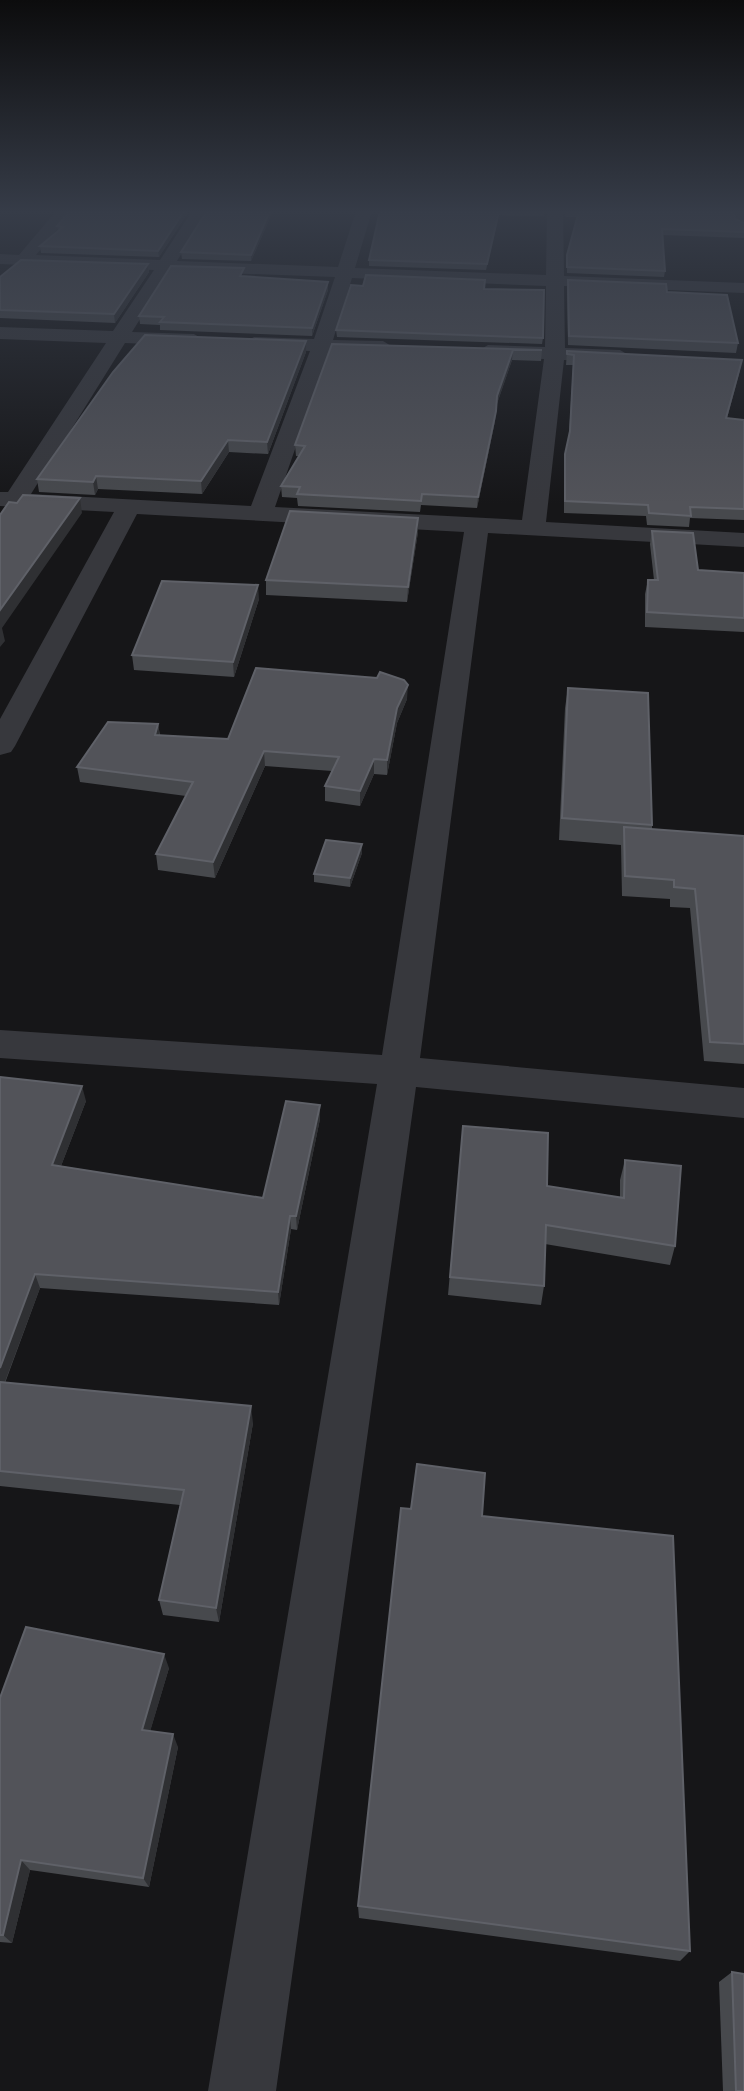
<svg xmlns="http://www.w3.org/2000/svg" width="744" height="2091" font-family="'Work Sans',sans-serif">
<rect width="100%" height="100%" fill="#161618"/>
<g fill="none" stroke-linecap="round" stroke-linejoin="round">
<!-- minor -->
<path fill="#37383d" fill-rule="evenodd" d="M 56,211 L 73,211 L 36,255 L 160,260 L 192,211 L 208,211 L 177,261 L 338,267 L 356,211 L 372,211 L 355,268 L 546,275 L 547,211 L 563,211 L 564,276 L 744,283 L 744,293 L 564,286 L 565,348 L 620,350 L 630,356 L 620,362 L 564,360 L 546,522 L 744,533 L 744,547 L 488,533 L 420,1058 L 744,1088 L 744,1118 L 416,1087 L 276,2091 L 208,2091 L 377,1084 L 0,1058 L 0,1030 L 382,1055 L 464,532 L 137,514 L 15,746 L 11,752 L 0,755 L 0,719 L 114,512 L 0,506 L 0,492 L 8,492 L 106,343 L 0,339 L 0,327 L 113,331 L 154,270 L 0,264 L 0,254 L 19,255 ZM 170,271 L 335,277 L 314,339 L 254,337 L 244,343 L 254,349 L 310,351 L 251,506 L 31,494 L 125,343 L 194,346 L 204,340 L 194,334 L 132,332 ZM 352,278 L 546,286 L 545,347 L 488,345 L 478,351 L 488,357 L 544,359 L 522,520 L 275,507 L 329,351 L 383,353 L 393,347 L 383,341 L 333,340 Z
M 732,211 L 744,211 L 744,229 L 736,224 Z"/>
</g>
<!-- wall -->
<path fill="#47494d" d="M 189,211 L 159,257 L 41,253 L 40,246 L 58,231 L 57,226 Z
M 273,211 L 251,261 L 182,259 L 181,252 Z
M 380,211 L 545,211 L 544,216 L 499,215 L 486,270 L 369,266 L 369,260 Z
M 564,211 L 733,211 L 735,219 L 744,223 L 744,238 L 663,235 L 665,271 L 664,277 L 567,273 L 567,255 L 578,217 L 566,217 Z
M 148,264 L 149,272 L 115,323 L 0,318 L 0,277 Z
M 244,276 L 328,290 L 312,336 L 160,330 L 160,325 L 140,324 L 139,316 Z
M 568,280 L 667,292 L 738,343 L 736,353 L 568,345 L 567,289 Z
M 484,289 L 543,338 L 542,344 L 337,337 L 336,330 Z
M 306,341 L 306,352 L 268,454 L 229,452 L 202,494 L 98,489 L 95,495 L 39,492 L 37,479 Z
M 332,344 L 542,350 L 541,361 L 512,360 L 496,406 L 495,421 L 477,508 L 421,505 L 420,512 L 298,506 L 297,498 L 282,497 L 281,486 L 299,456 L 296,456 L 295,445 Z
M 567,351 L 740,370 L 727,418 L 744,420 L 744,520 L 690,518 L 689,527 L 647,525 L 646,516 L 564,513 L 564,465 L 569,435 L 573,365 L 566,365 Z
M 418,518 L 418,532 L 407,602 L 266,595 L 266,580 Z
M 652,531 L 698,570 L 744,573 L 744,632 L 645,627 L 645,594 L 648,580 L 654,580 L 650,544 Z
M 259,599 L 234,677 L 134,670 L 132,655 Z
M 568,688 L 652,825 L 652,829 L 744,836 L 744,1064 L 704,1061 L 690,908 L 670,907 L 670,899 L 622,896 L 621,845 L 559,840 L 565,708 Z
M 407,699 L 397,723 L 387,775 L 374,774 L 360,806 L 325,801 L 325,786 L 332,771 L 265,766 L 215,878 L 158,870 L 156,854 L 186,796 L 80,782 L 77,767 L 158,724 L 160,735 L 228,739 Z
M 362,844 L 362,853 L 350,887 L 314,882 L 314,874 Z
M 0,1077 L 86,1101 L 61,1166 L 263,1198 L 320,1105 L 320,1119 L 297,1230 L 291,1229 L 279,1305 L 40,1288 L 5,1383 L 253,1423 L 219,1622 L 163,1615 L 159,1600 L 180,1505 L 0,1486 Z
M 463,1126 L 547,1186 L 620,1197 L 620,1180 L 625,1160 L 675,1246 L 670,1265 L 545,1244 L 544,1286 L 541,1305 L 448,1295 Z
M 482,1516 L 690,1951 L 680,1961 L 359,1918 L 358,1906 Z
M 169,1668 L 150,1731 L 178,1747 L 149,1887 L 30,1870 L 12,1943 L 0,1942 L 0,1698 Z
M 732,1972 L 744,2091 L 723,2091 L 719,1982 Z"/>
<!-- shaded-wall -->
<path fill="#2f3033" d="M 184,211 L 189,211 L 159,257 L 158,251 Z
M 270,211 L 273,211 L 251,261 L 251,255 Z
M 148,264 L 149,272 L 115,323 L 114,314 Z
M 328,282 L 328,290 L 312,336 L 312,328 Z
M 306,341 L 306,352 L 268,454 L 267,442 Z
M 513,350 L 512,360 L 496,407 L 497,396 Z
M 742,360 L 740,370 L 724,429 L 726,418 Z
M 496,411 L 495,421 L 477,508 L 478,497 Z
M 228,440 L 229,452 L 202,494 L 201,481 Z
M 96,476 L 98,489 L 95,495 L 93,482 Z
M 80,498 L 82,513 L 2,628 L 5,641 L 0,647 L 0,610 Z
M 418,518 L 418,532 L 407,602 L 408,587 Z
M 258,585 L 259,599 L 234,677 L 233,662 Z
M 408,685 L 407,699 L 397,723 L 387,775 L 387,760 L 397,708 Z
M 158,724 L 160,739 L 155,735 Z
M 264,751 L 265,766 L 215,878 L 213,862 Z
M 374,759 L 374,774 L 360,806 L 360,791 Z
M 362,844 L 362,853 L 350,887 L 350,878 Z
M 82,1086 L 86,1101 L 56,1179 L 52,1165 Z
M 320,1105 L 320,1119 L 297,1230 L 296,1216 Z
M 290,1216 L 291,1229 L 279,1305 L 278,1292 Z
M 35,1274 L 40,1288 L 0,1395 L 0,1368 Z
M 251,1406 L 253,1423 L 219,1622 L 216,1608 Z
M 164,1654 L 169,1668 L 147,1742 L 142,1730 Z
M 173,1734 L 178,1747 L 149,1887 L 143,1878 Z
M 21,1860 L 30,1870 L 12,1943 L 3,1935 Z"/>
<!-- building -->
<path fill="#525359" stroke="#5f6168" stroke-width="2" d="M 70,211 L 184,211 L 158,251 L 40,246 L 63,227 L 57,226 Z
M 207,211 L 270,211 L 251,255 L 181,252 Z
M 380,211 L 499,211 L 487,264 L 369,260 Z
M 579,211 L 733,211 L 735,219 L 744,223 L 744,232 L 662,229 L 665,271 L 567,267 L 567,255 Z
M 21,260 L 148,264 L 114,314 L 0,310 L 0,277 Z
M 171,266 L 244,268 L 240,276 L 328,282 L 312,328 L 160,322 L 164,317 L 139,316 Z
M 366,275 L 485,280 L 484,289 L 544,290 L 543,338 L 336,330 L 351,285 L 363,286 Z
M 568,280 L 666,284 L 667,292 L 727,295 L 738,343 L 569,336 Z
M 145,335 L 306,341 L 267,442 L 228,440 L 201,481 L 96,476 L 93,482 L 37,479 L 113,372 Z
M 332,344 L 542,350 L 513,350 L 497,396 L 496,411 L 478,497 L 422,494 L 421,501 L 297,494 L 300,487 L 281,486 L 305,446 L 295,445 Z
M 567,351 L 742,360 L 726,418 L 744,420 L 744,509 L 690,507 L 691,516 L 649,513 L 648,505 L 565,501 L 565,454 L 570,431 L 574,355 L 567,354 Z
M 23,495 L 80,498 L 0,610 L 0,515 L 9,502 L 17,503 Z
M 290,511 L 418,518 L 408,587 L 266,580 Z
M 652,531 L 693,533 L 698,570 L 744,573 L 744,618 L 647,612 L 648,580 L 658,580 Z
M 162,581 L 258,585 L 233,662 L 132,655 Z
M 256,668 L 377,678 L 380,672 L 404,680 L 408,685 L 397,708 L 387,760 L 374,759 L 360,791 L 325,786 L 339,757 L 264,751 L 213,862 L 156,854 L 193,782 L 77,767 L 108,722 L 158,724 L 155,735 L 228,739 Z
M 568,688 L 648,693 L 652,825 L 562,818 Z
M 624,827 L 744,836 L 744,1044 L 710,1042 L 695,889 L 674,887 L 674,880 L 625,876 Z
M 326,840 L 362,844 L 350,878 L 314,874 Z
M 0,1077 L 82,1086 L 52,1165 L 263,1198 L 286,1101 L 320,1105 L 296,1216 L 290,1216 L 278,1292 L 35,1274 L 0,1368 Z
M 463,1126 L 548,1133 L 547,1186 L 624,1198 L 625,1160 L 681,1166 L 675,1246 L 546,1225 L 544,1286 L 450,1277 Z
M 0,1382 L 251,1406 L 216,1608 L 159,1600 L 184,1490 L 0,1471 Z
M 417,1464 L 485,1473 L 482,1516 L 673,1536 L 690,1951 L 358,1906 L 401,1508 L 411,1509 Z
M 26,1627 L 164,1654 L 142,1730 L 173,1734 L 143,1878 L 21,1860 L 3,1935 L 0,1935 L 0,1698 Z
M 732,1972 L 744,1974 L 744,2091 L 736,2091 Z"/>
<!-- sky -->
<linearGradient id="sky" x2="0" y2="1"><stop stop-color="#0c0c0d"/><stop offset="0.42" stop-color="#363c48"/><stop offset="1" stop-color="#363c48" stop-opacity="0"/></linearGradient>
<rect width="744" height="504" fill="url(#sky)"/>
</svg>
